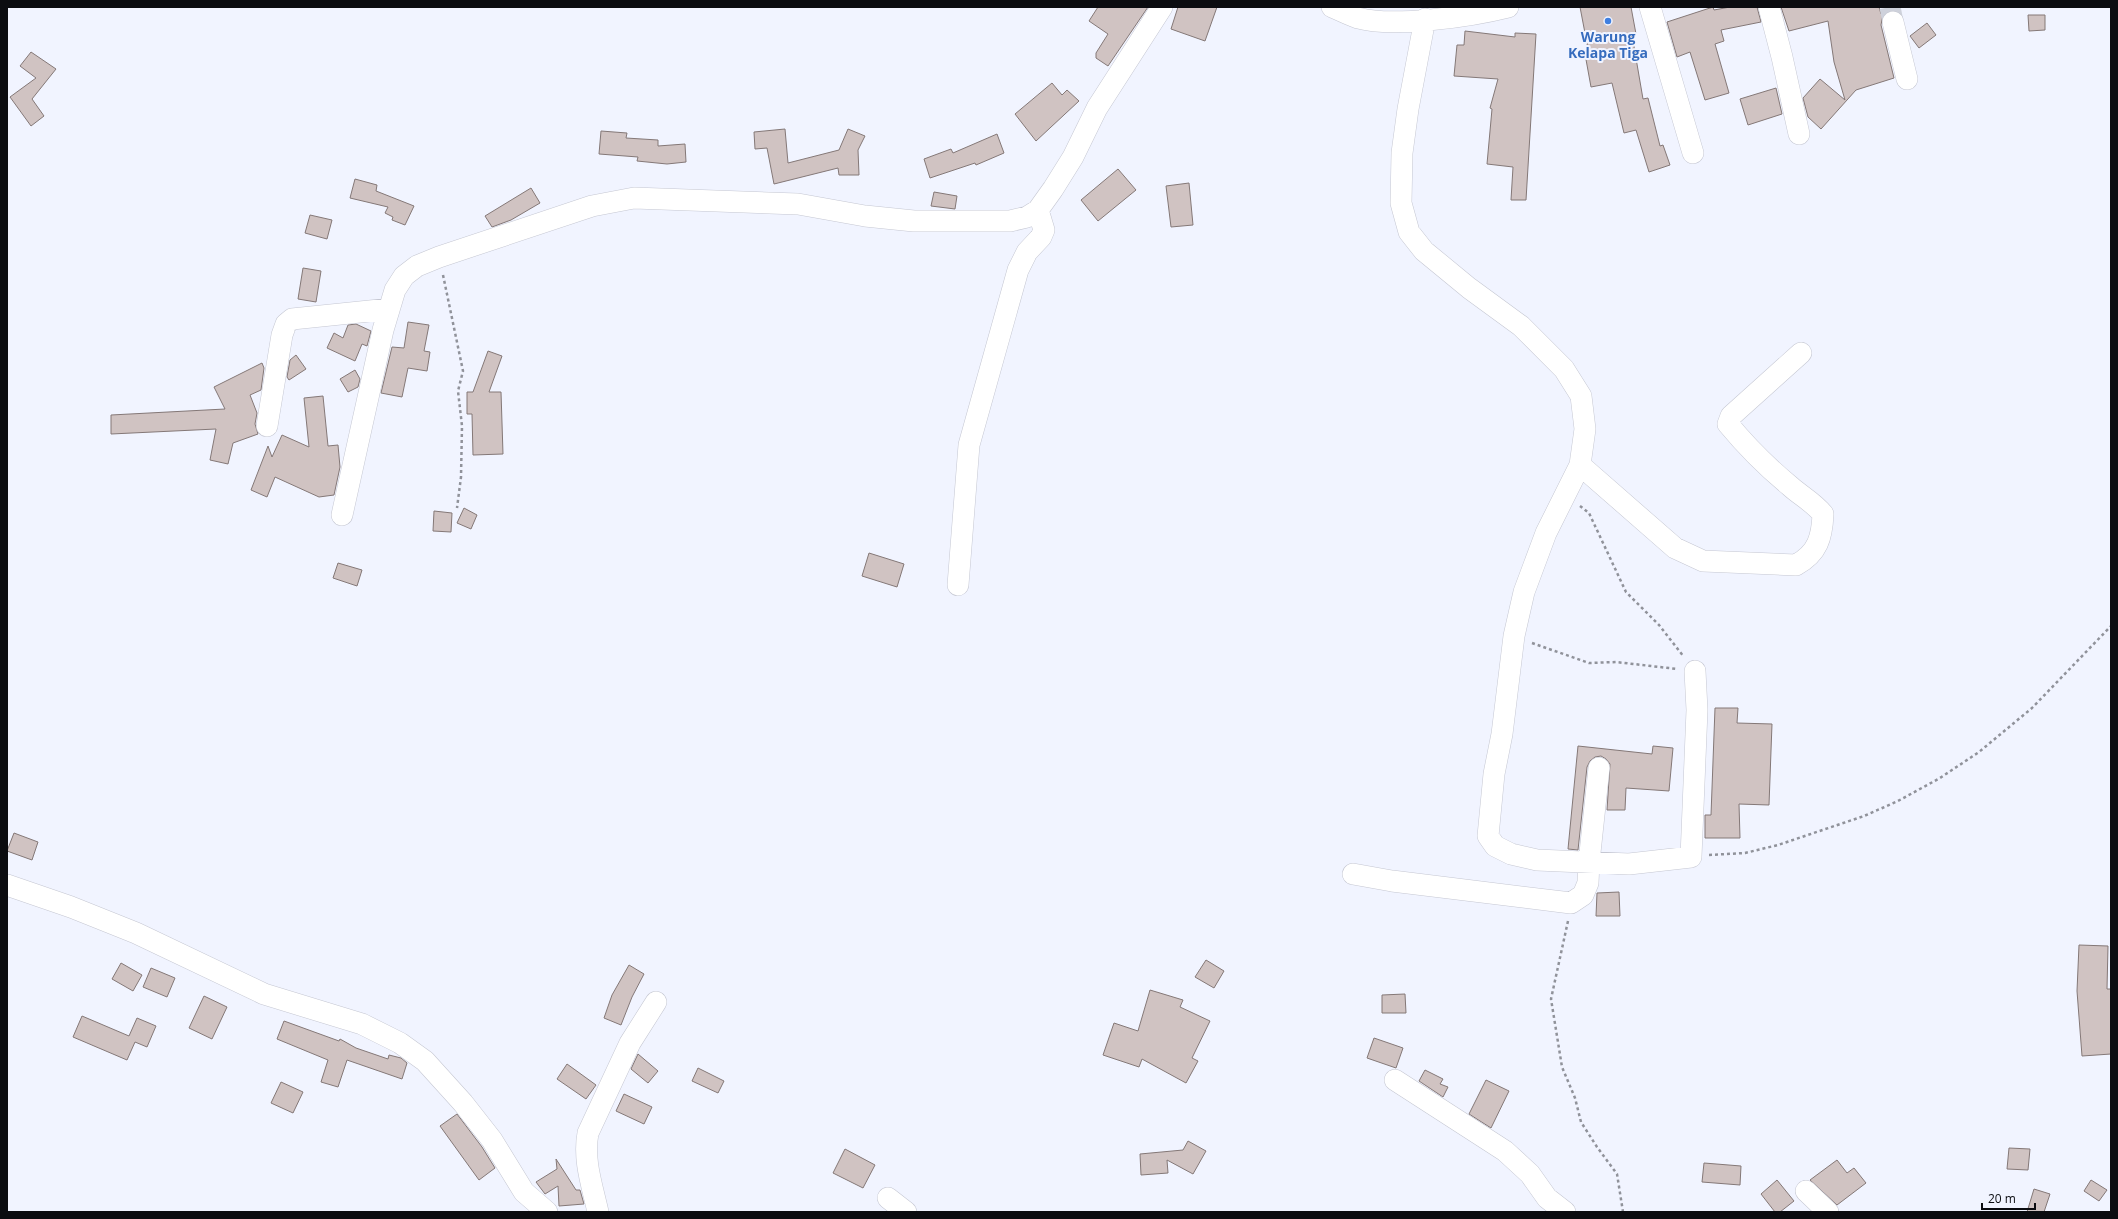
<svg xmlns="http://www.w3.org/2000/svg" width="2118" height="1219" font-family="'Open Sans',sans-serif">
<rect width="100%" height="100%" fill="#f1f4ff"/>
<!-- building -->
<path fill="#d0c3c2" stroke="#847877" d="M 1098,7 L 1148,7 L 1108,66 L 1096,58 L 1096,53 L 1108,34 L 1089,21 Z
M 1178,7 L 1217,7 L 1205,41 L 1171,29 Z
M 1580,7 L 1631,7 L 1636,34 L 1632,35 L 1643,99 L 1648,98 L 1660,146 L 1663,145 L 1670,165 L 1649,172 L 1636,130 L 1624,133 L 1612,83 L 1591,87 L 1585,54 L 1589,54 Z
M 1713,7 L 1714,10 L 1730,7 L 1757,7 L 1761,22 L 1721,30 L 1724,41 L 1715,44 L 1729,93 L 1705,100 L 1690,52 L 1677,57 L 1667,22 Z
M 1781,7 L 1879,7 L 1881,14 L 1883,14 L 1881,25 L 1894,78 L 1856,90 L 1821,129 L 1808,117 L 1803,98 L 1820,79 L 1845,100 L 1834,62 L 1828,21 L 1789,31 Z
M 2028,15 L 2045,15 L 2045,30 L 2029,31 Z
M 1927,23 L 1936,35 L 1919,48 L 1910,36 Z
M 1465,31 L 1515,37 L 1515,33 L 1536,34 L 1526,200 L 1511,200 L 1513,167 L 1487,164 L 1492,109 L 1490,108 L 1498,79 L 1454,76 L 1457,45 L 1464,45 Z
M 31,52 L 56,69 L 32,99 L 44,116 L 31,126 L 10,97 L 36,78 L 20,66 Z
M 1052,83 L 1062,95 L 1067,90 L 1079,101 L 1036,141 L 1015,114 Z
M 1776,88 L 1782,114 L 1748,125 L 1740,99 Z
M 785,129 L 788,163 L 839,150 L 848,129 L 865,136 L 858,150 L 859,175 L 839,175 L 838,168 L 774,184 L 767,148 L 755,149 L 754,132 Z
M 601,131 L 627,133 L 626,138 L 658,140 L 658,146 L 685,144 L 686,162 L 667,164 L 637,161 L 638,157 L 599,154 Z
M 997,134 L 1004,153 L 976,165 L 975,163 L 930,178 L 924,159 L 951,149 L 953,153 Z
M 1118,169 L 1136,190 L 1098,221 L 1081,200 Z
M 355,179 L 377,185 L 376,191 L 414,206 L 405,225 L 392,220 L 393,217 L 385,213 L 388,207 L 350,198 Z
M 1189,183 L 1193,225 L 1171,227 L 1166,186 Z
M 531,188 L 540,203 L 511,220 L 492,227 L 485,216 Z
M 934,192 L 957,196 L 955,209 L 931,206 Z
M 310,215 L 332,220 L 327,239 L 305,233 Z
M 303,268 L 321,271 L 316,302 L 298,299 Z
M 408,322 L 429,325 L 424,351 L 430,352 L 427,371 L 408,368 L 402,397 L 381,393 L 392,347 L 404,348 Z
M 356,324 L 371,331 L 367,346 L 362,344 L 355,361 L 327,348 L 334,333 L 343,338 L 348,325 Z
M 488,351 L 502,356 L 489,392 L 501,392 L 503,454 L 473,455 L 472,414 L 467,414 L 467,392 L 473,392 Z
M 296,355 L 306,369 L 289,380 L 287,377 L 290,360 Z
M 262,363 L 264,368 L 261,390 L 250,395 L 257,413 L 255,424 L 258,434 L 233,443 L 228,464 L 210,460 L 216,429 L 111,434 L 111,415 L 225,409 L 214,387 Z
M 355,370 L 360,379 L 358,387 L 348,392 L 340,379 Z
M 323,396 L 328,446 L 338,445 L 340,467 L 334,495 L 319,497 L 275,477 L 267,497 L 251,490 L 268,446 L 272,457 L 282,435 L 309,447 L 304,398 Z
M 464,508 L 477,515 L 471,529 L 457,523 Z
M 434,511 L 452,513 L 451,532 L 433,531 Z
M 869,553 L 904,564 L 897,587 L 862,576 Z
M 338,563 L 362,570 L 357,586 L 333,578 Z
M 1715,708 L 1738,708 L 1737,723 L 1772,724 L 1769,805 L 1739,804 L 1740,838 L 1705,838 L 1705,815 L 1711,815 Z
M 1578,746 L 1652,754 L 1653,746 L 1673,748 L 1669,791 L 1626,788 L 1625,810 L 1607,810 L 1610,764 L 1606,759 L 1601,756 L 1595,757 L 1590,761 L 1587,767 L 1578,850 L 1568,849 Z
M 14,833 L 38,842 L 32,860 L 7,851 Z
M 1619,892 L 1620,916 L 1596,916 L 1597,893 Z
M 2079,945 L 2108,946 L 2107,989 L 2111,989 L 2111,1054 L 2082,1056 L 2077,991 Z
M 1206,960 L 1224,971 L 1214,988 L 1195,977 Z
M 121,963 L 142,975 L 133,991 L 112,979 Z
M 629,965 L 644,974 L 632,997 L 621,1025 L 604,1018 L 612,995 Z
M 151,968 L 175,978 L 167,997 L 143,987 Z
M 1150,990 L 1183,1000 L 1180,1007 L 1210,1021 L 1192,1058 L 1198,1061 L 1186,1083 L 1142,1059 L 1139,1067 L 1103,1055 L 1114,1023 L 1138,1031 Z
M 1405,994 L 1406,1013 L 1382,1013 L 1382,995 Z
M 204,996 L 227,1007 L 212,1039 L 189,1028 Z
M 82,1016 L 129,1036 L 137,1018 L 156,1026 L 147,1047 L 135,1042 L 127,1060 L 73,1037 Z
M 284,1021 L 339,1041 L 340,1039 L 356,1048 L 388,1059 L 389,1055 L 401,1058 L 407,1063 L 402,1079 L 347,1060 L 338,1087 L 321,1082 L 328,1060 L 277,1039 Z
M 1374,1038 L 1403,1048 L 1396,1068 L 1367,1058 Z
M 638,1054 L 658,1071 L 648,1083 L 631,1069 Z
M 567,1064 L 596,1085 L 586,1099 L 557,1079 Z
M 698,1068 L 724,1081 L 718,1093 L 692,1081 Z
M 1425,1070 L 1443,1079 L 1440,1084 L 1448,1087 L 1443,1097 L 1419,1081 Z
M 1486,1080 L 1509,1091 L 1491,1128 L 1469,1114 Z
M 281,1082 L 303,1092 L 293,1113 L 271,1103 Z
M 624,1094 L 652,1107 L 644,1124 L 616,1111 Z
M 457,1114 L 482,1147 L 495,1168 L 479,1180 L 440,1126 Z
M 1188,1141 L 1206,1151 L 1193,1174 L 1167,1160 L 1168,1173 L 1141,1175 L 1140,1154 L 1183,1150 Z
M 2009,1148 L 2030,1149 L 2028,1170 L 2007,1169 Z
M 845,1149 L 875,1165 L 863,1188 L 833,1173 Z
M 556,1159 L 576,1190 L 580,1190 L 584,1204 L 559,1206 L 558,1186 L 545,1194 L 536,1182 L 557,1169 Z
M 1837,1160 L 1847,1173 L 1854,1168 L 1866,1183 L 1837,1205 L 1810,1180 Z
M 1704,1163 L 1741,1166 L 1740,1185 L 1702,1182 Z
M 1777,1180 L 1794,1201 L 1780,1212 L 1775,1212 L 1761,1194 Z
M 2091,1180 L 2107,1190 L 2099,1201 L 2084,1191 Z
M 2034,1189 L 2050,1194 L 2044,1212 L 2027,1212 Z"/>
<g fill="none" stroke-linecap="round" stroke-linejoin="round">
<!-- minor-tunnel -->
<path stroke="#ced1db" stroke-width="21" stroke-dasharray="21 10" stroke-linecap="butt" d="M 1890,7 L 1893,22"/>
<!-- minor casing -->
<g stroke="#c5c7d2" stroke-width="22">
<path id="minor" d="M 1332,7 C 1340,10 1349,15 1358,18 C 1393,28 1472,16 1508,7
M 1650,7 L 1693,153
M 1769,7 L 1782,57 L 1799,134
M 1425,19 L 1408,109 L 1402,153 L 1401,203 L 1409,232 L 1424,251 L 1469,288 L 1521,326 L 1564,369 L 1581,396 L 1585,429 L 1580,465 L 1546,533 L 1524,592 L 1514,636 L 1502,734 L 1494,774 L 1488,836 L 1495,846 L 1511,854 L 1537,860 L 1629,864 L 1691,857 L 1697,710 L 1695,671
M 1893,22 L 1907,79
M 267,426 L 282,335 L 286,324 L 292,319 L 389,309
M 1580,465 L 1675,548 L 1703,561 L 1796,565 C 1818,553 1822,537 1823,514 C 1813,502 1801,496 1790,486 C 1767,467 1747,447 1728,424 L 1731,416 L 1801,353
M 342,515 L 383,330 L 395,290 L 404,276 L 417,266 L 439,257 L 592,206 L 634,198 L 798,204 L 865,216 L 914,221 L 1010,221 L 1027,217 L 1038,210 L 1053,189 L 1073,157 L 1097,108 L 1162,7
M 958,585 L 969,445 L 1018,270 L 1027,252 L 1041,237 L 1044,230 L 1038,210
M 1353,874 L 1392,881 L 1571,903 L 1583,895 L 1588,883 L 1589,862 L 1599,768
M 7,885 L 71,907 L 136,933 L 264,994 L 362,1024 L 400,1043 L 425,1061 L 463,1103 L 492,1140 L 524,1192 L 547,1212
M 1395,1080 L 1505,1151 L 1530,1174 L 1547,1198 L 1565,1212
M 1806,1191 L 1828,1212
M 888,1198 L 906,1212
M 598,1212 C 592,1185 583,1160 588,1133 L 630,1043 L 656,1002"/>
</g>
<!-- path -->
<path stroke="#90929a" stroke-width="2.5" stroke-dasharray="3 3" stroke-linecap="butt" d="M 443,275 L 463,371 L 458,391 L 462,426 L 461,477 L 457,508
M 1580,506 L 1589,513 L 1626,592 L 1659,625 L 1684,657
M 1532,643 L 1589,663 L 1616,662 L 1677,669
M 1709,855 L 1745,853 L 1778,845 L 1864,816 L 1898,801 L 1940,778 L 1979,752 L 2032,708 L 2111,626
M 1568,921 L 1551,999 L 1562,1067 L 1575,1098 L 1581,1122 L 1597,1147 L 1617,1174 L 1623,1212"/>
<!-- minor -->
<use href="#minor" stroke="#fff" stroke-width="21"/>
</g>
<!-- markers -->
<circle fill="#3f7fe0" stroke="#f1f4ff" stroke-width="1.5" cx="1608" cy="21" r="4"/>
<g text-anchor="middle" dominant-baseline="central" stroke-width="4" stroke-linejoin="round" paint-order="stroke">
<!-- shop labels -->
<g font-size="14" font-weight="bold" fill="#366cbe" stroke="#f1f4ff">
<text x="1608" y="36">Warung<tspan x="1608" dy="16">Kelapa Tiga</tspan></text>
</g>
</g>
<!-- border -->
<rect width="2118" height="1219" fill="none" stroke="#0b0c10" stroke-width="16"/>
<!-- scale -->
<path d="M1982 1203v6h53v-6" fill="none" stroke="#0b0c10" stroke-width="2"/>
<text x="1988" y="1203" font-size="12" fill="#0b0c10" stroke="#f1f4ff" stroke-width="3" paint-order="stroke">20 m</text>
</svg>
